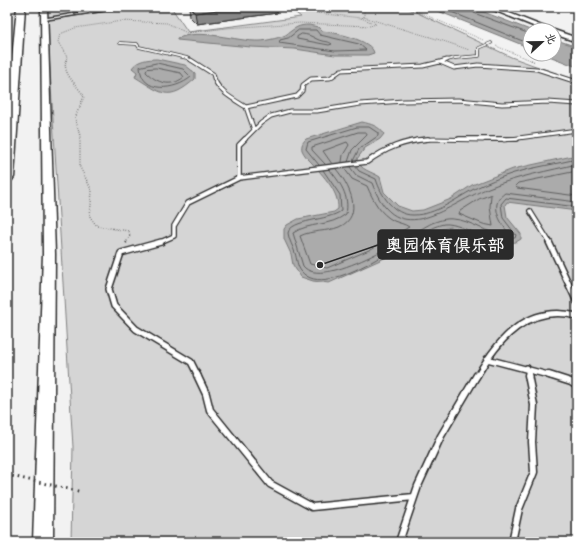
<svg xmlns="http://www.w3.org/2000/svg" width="584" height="549" font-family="Caveat,'LXGW WenKai TC',sans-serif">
<rect width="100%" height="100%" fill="#f2f2f2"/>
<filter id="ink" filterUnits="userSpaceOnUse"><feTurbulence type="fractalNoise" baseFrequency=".025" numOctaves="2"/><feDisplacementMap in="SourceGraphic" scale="8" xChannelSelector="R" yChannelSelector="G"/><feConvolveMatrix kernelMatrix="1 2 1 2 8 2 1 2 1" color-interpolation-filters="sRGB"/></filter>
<g filter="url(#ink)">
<!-- green -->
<path fill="#d5d5d5" stroke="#808080" d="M 46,7 L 73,7 L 80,14 L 46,18 Z
M 136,7 L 171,7 L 188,32 L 301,17 L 288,7 L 405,7 L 511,57 L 577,81 L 577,542 L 71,542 L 73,447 L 47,20 Z"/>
<!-- water -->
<path fill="#ababab" stroke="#787878" d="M 428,7 L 471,7 L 530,30 L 530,48 Z
M 309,25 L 318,27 L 322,31 C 334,32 372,40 374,53 L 368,55 L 335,55 L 295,49 L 251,47 L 177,40 L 177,39 C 199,27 236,42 260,41 C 265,41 284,37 287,34 C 295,28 298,25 309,25 Z
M 554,39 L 577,47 L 577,67 L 544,54 L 554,54 Z
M 157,59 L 185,65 L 195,73 L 195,79 C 168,103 161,93 135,77 L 137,72 L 132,68 C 137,60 149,59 157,59 Z
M 362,122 C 371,124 379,126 384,134 L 380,139 L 365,148 L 357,159 C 359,170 373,172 380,177 L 384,192 L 398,206 L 412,211 L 423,210 L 451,199 L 472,185 L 513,169 L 577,155 L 577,211 L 507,202 L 505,205 L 507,217 L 521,234 L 521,239 L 516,242 L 503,244 L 478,238 L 451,227 L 446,228 L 430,232 L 398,252 L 329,283 L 313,281 L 301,277 L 293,265 L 291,254 L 284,239 L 284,229 L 287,225 L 298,219 L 334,212 L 338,209 C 339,191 323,176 312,163 C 308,159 304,155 302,150 C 301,145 303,142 306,139 Z"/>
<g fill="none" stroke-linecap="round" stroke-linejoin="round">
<!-- shore -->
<path stroke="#5e5e5e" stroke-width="1" d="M 439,7 L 530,44
M 471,7 L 474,13 L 530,34
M 299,30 L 316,30 L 320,35 L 359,44 L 366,50 L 335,51 L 279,43 L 280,40 L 288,38 Z
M 302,34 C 313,35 314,39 322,41 C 326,42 328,41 332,44 L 329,45 L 297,39 L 297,37 Z
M 157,63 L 183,69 L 191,77 C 176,90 141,95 140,67 Z
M 156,68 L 181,73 L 184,77 C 171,88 157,83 146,72 L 147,69 Z
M 325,164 L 312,150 L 312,147 L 358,132 L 366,132 L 367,135 L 352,150 L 348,162
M 332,164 L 323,151 L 347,142 L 349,145 L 343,155 L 342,162
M 319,165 L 306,149 L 308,142 L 357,127 L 369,127 L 378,133 L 378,136 L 359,149 L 353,161
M 355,166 L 359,171 L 376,179 C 381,195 393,215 413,215 C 436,215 455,199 474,189 C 486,183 501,177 514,173 C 534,167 556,164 577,159
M 350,167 L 356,175 L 372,183 C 398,254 448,203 491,187 C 519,176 548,171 577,164
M 329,169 C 340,182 350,196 346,214 C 330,227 309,222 293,233 L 303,266 C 323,291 409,235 432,223 C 438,221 445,218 453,219 C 472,220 486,235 506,234 L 507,231 C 498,219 490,203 505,193 L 577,202
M 336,169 C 349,184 365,216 339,227 C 327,232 312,230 300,236 L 310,264 L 327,268 L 369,250 L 409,227 C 405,224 399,223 394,221 C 380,214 373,200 367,186 L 352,179 L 344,168
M 323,170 L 340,195 L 341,211 C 328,221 291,219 288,233 C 289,241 293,246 295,253 C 297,259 297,266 301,271 C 328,305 413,229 444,224 C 455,223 466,230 476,233 C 489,238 501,239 515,238 L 516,235 L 503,218 L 501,204 L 506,198 L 577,207
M 577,171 L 518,183 L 515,186 L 517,188 L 577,196
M 491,195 L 490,207 L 493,226 L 483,224 L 459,214 L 460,211 L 479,199 Z"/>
<!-- lane-far4 casing -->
<g stroke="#2b2b2b" stroke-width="3.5">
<path id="lane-far4" d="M 120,43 L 137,44 L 139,47 L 187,58 L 192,61
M 443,61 L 455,58 L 479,56 L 479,48 L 491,43"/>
</g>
<!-- lane-far3 casing -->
<g stroke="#2b2b2b" stroke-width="5">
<path id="lane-far3" d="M 191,60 L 213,74 C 216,91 233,99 246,107
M 447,60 L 440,62 L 454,68 L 478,65 L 537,69 L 577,82
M 254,130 L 246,107 L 297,96 L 302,91 L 303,85 L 311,79 L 330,78 L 341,70 L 423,66 L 440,62
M 244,140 L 261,123 L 271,116 L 290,111 L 317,111 L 360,104 L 404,101 L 458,100 L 502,104 L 548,102 L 577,104
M 416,140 L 434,139 L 483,140
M 504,140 L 577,130"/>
</g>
<!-- lane-far2 casing -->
<g stroke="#2b2b2b" stroke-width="6">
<path id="lane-far2" d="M 459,139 L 517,139
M 239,178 L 239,145 L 245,139
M 530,211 L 550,243
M 158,243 L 174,236 L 174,226 L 188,203 L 239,178 L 367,162 C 386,148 404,141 428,139"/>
</g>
<!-- lane-far1 casing -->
<g stroke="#2b2b2b" stroke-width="8">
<path id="lane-far1" d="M 161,242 L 121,253 L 109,289 L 114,306 L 136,329 L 191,362 L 198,376
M 549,242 L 577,302
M 487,359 L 552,376
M 527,368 L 529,376
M 477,376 C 499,338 528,304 577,316"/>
</g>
<!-- lane casing -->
<g stroke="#2b2b2b" stroke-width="9">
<path id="lane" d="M 197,375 L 206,394 L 210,410 L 270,484 L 312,507 L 414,497
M 549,375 L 571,382 L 577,386
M 399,542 L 418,486 L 441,436 L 477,375
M 512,542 L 519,509 L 534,472 L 532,442 L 534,405 L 528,375"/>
</g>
<!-- street casing -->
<g stroke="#2b2b2b" stroke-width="3">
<path id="street" d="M 116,7 L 126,7 L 44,20 L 42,19 Z"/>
</g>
<!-- secondary casing -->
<g stroke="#2b2b2b" stroke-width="3">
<path id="secondary" d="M 41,7 L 47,7 L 55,254 L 53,542 L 33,542 L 43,254 Z
M 486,7 L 494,7 L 552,30 L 543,30 Z
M 554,30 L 577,38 L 577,42 L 554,34 Z"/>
</g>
<!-- highway casing -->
<g stroke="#2b2b2b" stroke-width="3">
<path id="highway" d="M 17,7 L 25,7 L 14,177 L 12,180 L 7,181 L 7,110 Z"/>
</g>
<!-- path-far2 -->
<path stroke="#2b2b2b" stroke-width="1" stroke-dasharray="0.5 1.5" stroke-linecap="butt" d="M 299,7 L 317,13 L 361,18
M 407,7 L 483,40
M 364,17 L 364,11 L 367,7
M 496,46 L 533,61
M 66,61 L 67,57 L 58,42 L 60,34 L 75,28 L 122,21 L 167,23 L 187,33 L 227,28 L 300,23 L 370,26 L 376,24 L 361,18 L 364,17 C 399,29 435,37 469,50"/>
<!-- path-far1 -->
<path stroke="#2b2b2b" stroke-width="1.5" stroke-dasharray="0.5 2" stroke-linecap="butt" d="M 66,60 C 62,74 77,85 84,96 L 75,118 L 80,136 L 80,167 L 92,191 L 90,217 L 97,226 L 129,231 L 130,236 L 126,243
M 531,60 L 535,62"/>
<!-- path -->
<path stroke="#2b2b2b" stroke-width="2" stroke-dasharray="1 3" stroke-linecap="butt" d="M 126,243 L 127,242"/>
<!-- lane-far4 -->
<use href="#lane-far4" stroke="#fff" stroke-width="2"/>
<!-- lane-far3 -->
<use href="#lane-far3" stroke="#fff" stroke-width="3"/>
<!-- lane-far2 -->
<use href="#lane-far2" stroke="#fff" stroke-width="3.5"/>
<!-- lane-far1 -->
<use href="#lane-far1" stroke="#fff" stroke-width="5"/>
<!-- lane -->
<use href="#lane" stroke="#fff" stroke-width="6"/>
<!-- street -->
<use href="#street" fill="#fff" fill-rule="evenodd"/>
<!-- secondary -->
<use href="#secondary" fill="#fff" fill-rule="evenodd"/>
<!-- highway -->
<use href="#highway" fill="#fff" fill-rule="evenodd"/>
<!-- path-bridge -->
<path stroke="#2b2b2b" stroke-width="3" stroke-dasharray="1.5 4" stroke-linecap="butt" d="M 7,475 L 82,492"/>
</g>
<!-- wall -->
<path fill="#a6a6a6" stroke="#2b2b2b" d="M 189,7 L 277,7 L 277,13 L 197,24 L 190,17 Z"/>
<!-- shaded-wall -->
<path fill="#878787" stroke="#2b2b2b" d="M 239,7 L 277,7 L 277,13 L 197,24 L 195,13 Z"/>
<!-- building -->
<path fill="#c1c1c1" stroke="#2b2b2b" d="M 189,7 L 239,7 L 195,13 Z"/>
</g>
<!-- callouts -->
<path fill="none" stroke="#2b2b2b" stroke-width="1.5" d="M320 265L378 245"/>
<circle fill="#2b2b2b" stroke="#fff" stroke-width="1.5" cx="320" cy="265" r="4"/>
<rect fill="#2b2b2b" stroke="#2b2b2b" stroke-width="1.5" x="378" y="230" width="135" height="29" rx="4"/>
<g font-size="17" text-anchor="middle" font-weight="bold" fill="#fff">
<text x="445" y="251">奥园体育俱乐部</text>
</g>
<!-- margin -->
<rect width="584" height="549" fill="none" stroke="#fff" stroke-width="24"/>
<rect x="12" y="12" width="560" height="525" fill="none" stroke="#2b2b2b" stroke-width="1.5" filter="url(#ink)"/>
<!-- north arrow -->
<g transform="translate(542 42) rotate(68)"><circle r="19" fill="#ffffff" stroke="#aaaaaa"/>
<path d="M0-3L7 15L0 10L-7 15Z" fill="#2b2b2b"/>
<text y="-6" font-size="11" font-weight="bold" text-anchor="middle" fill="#2b2b2b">北</text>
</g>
</svg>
